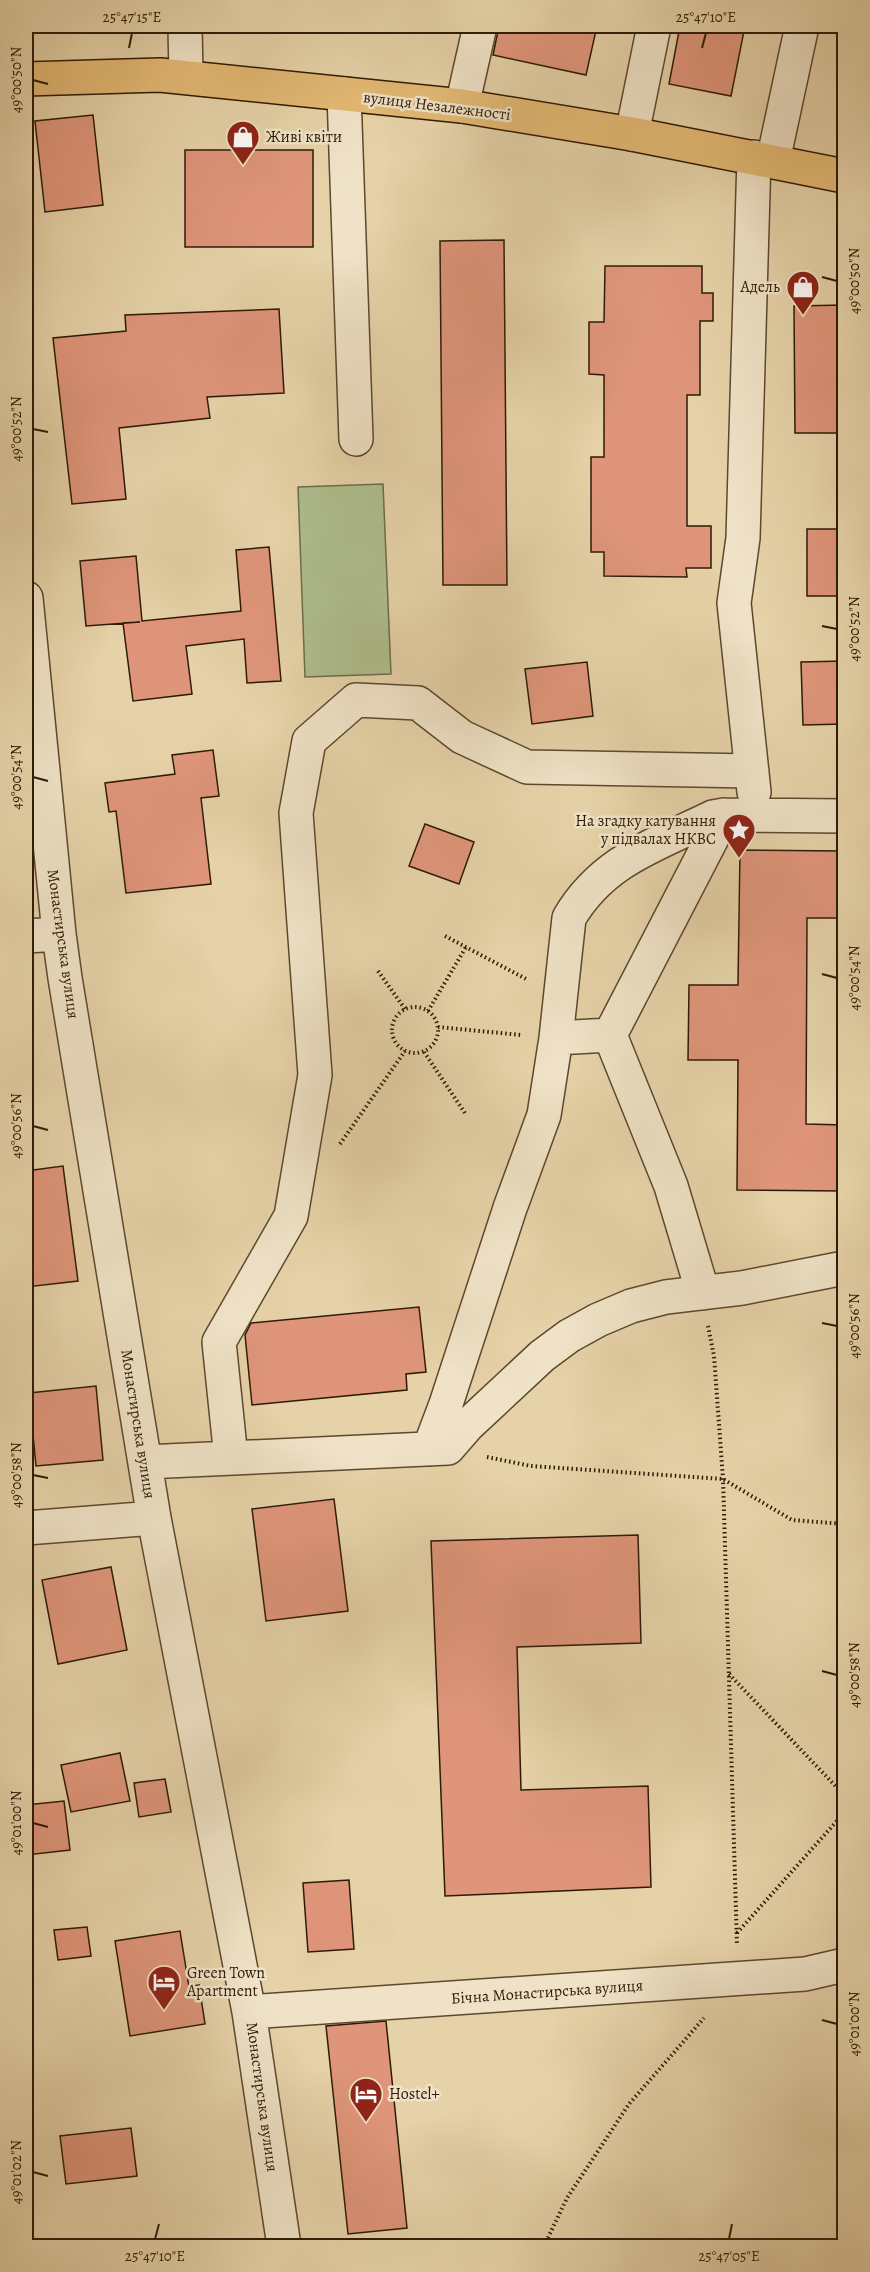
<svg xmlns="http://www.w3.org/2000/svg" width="870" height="2272" font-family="Alegreya,serif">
<rect width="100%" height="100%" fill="#e6d2a8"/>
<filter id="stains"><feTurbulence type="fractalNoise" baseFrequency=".00333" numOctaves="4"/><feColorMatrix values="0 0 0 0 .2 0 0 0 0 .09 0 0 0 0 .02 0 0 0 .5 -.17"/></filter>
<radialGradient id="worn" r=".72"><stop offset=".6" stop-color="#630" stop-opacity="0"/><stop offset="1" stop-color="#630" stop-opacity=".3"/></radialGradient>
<!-- green -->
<path fill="#aebd8d" stroke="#6e6c4a" stroke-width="1.5" d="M 383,484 L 391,674 L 305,677 L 298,487 Z"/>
<!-- building -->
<path fill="#df957a" stroke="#2f1a06" stroke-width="1.5" d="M 499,26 L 597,26 L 586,75 L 493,55 Z
M 680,26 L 745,26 L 731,96 L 669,84 Z
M 93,115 L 103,205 L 45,212 L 35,121 Z
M 185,150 L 313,150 L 313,247 L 185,247 Z
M 504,240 L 507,585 L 443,585 L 440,241 Z
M 605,266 L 702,266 L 702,293 L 713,293 L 713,321 L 700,321 L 700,395 L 687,395 L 687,526 L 711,526 L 711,568 L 686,568 L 687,577 L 604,576 L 604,552 L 591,552 L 591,457 L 604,457 L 604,375 L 589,374 L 589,322 L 604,322 Z
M 844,305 L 844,433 L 795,433 L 794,306 Z
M 279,309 L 284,393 L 207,397 L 210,418 L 119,428 L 126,499 L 72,504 L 53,338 L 126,331 L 125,315 Z
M 807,529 L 844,529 L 844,596 L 807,596 Z
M 269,547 L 281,681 L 247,683 L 244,639 L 186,646 L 192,694 L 133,701 L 123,623 L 140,622 L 86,626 L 80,561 L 136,556 L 142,621 L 241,611 L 236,550 Z
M 844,661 L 844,724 L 803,725 L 801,662 Z
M 587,662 L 593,716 L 532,724 L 525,669 Z
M 213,750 L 219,796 L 201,798 L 211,884 L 126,893 L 116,811 L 109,812 L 105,783 L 175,774 L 172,755 Z
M 425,824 L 474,842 L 459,884 L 409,866 Z
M 740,850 L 844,851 L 844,918 L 807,918 L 806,1124 L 844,1125 L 844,1191 L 737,1190 L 738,1060 L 688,1060 L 689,985 L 738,985 Z
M 63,1166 L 78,1281 L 26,1287 L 26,1171 Z
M 419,1307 L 426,1372 L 406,1374 L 407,1390 L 252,1405 L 245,1335 L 251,1323 Z
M 96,1386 L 103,1460 L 36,1466 L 29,1393 Z
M 334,1499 L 348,1611 L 266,1621 L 252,1509 Z
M 638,1535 L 641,1643 L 517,1647 L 521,1790 L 648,1786 L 651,1887 L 445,1896 L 431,1541 Z
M 111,1567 L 127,1650 L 58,1664 L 42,1580 Z
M 120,1753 L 130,1801 L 71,1812 L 61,1765 Z
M 165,1779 L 171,1812 L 139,1817 L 134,1783 Z
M 64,1801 L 70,1850 L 26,1855 L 26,1805 Z
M 349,1880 L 354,1949 L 308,1952 L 303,1883 Z
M 87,1927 L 91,1956 L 58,1960 L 54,1930 Z
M 180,1931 L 189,1987 L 199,1985 L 205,2024 L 130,2036 L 115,1941 Z
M 386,2021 L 407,2228 L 348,2234 L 326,2026 Z
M 131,2128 L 137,2176 L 66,2184 L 60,2136 Z"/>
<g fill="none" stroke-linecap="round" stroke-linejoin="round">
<!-- minor casing -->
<g stroke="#5d482e" stroke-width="36">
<path id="minor" d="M 185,26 L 186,77
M 344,94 L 356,439
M 462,106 L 480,26
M 632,134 L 654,26
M 773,161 L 802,26
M 26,598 L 59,934 L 65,978 L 154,1518 L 249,2012 L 284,2246
M 754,792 L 734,603 L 743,538 L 754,157
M 26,936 L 59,934
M 610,1035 L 724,815
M 556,1038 L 610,1035 L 671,1186 L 703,1293
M 429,1449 L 446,1404 L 510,1208 L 544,1115 L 556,1038 L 569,918 C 603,860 656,845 713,817 L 724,815 L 844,816
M 231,1458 L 219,1342 L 291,1216 L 315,1075 L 296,813 L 309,741 L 356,700 L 418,703 L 462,737 L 527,767 L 752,771
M 145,1462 L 448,1448 L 468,1425 L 542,1356 L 569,1336 L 598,1320 L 631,1306 L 666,1297 L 742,1288 L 844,1268
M 26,1528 L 154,1518
M 249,2012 L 805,1974 L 844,1965"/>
</g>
<!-- major casing -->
<g stroke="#2f1a06" stroke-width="36">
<path id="major" d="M 26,79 L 160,75 L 462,106 L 632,134 L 844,176"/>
</g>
<!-- path -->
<path stroke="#2f1a06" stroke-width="4" stroke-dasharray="1.5 3" stroke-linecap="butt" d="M 445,936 L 528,980
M 378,971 L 405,1009
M392 1030a23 23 0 1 1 46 0a23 23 0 1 1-46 0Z
M 428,1011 L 466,947
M 438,1027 L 521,1035
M 424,1052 L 465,1113
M 340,1144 L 405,1051
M 708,1326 L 714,1356 L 723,1479 L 737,1945
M 487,1457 L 531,1466 L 723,1479 L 792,1520 L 844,1524
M 729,1674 L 844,1795
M 737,1933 L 844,1813
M 544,2246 L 567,2198 L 629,2104 L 704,2018"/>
<!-- minor -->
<use href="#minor" stroke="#efe2c6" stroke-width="33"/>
<!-- major -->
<use href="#major" stroke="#e3b974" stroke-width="33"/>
</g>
<!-- ticks -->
<path fill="none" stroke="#2f1a06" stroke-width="2" d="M 129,48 L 132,33M 702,48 L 706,33M 33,80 L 48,84M 822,277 L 837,281M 33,429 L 48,432M 822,626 L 837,629M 33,777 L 48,781M 822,974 L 837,978M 33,1126 L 48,1130M 822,1323 L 837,1326M 33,1475 L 48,1478M 822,1671 L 837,1675M 33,1823 L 48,1827M 822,2020 L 837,2024M 33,2172 L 48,2176M 155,2239 L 159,2224M 729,2239 L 732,2224"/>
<!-- icons -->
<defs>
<g id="shop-pin" transform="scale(1.725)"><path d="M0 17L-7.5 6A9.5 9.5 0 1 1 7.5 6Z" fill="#8f2418" stroke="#efe2c6"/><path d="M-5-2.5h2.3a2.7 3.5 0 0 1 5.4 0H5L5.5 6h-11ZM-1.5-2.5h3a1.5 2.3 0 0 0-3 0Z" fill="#fff"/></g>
<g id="sight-pin" transform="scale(1.725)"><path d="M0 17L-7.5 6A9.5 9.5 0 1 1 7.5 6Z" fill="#8f2418" stroke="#efe2c6"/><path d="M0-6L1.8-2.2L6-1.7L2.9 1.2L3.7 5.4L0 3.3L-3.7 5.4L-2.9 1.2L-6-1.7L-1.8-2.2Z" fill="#fff"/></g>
<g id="hotel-pin" transform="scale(1.725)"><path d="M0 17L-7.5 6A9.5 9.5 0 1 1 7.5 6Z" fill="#8f2418" stroke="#efe2c6"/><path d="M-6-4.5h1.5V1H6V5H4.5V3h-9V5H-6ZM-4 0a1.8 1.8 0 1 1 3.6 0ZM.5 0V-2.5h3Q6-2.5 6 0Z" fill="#fff"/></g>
</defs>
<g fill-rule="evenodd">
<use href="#shop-pin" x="243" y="137"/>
<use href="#shop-pin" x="803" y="287"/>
<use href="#sight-pin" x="739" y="830"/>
<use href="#hotel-pin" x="164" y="1982"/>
<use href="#hotel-pin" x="366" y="2094"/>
</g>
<g text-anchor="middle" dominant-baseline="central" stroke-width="5" stroke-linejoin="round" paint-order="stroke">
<!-- street labels -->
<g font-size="16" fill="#2f1a06" stroke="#efe2c6">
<text transform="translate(437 106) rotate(7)">вулиця Незалежності</text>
<text transform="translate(63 944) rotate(82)">Монастирська вулиця</text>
<text transform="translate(138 1424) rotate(81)">Монастирська вулиця</text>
<text transform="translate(547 1992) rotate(-4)">Бічна Монастирська вулиця</text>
<text transform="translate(262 2097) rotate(82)">Монастирська вулиця</text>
</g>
<!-- poi labels -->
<g font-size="16" fill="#2f1a06" stroke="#efe2c6" text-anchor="start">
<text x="266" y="137">Живі квіти</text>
<text x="780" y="287" text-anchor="end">Адель</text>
<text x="716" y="821" text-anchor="end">На згадку катування<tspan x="716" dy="18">у підвалах НКВС</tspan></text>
<text x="187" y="1973">Green Town<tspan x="187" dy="18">Apartment</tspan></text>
<text x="389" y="2094">Hostel+</text>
</g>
</g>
<!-- margin -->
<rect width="870" height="2272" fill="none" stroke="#e6d2a8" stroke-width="66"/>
<rect x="33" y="33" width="804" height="2206" fill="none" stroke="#2f1a06" stroke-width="2"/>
<g font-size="15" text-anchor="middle" fill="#2f1a06">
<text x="132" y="22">25°47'15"E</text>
<text x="706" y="22">25°47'10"E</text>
<text transform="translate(16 80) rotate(-90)" y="5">49°00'50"N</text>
<text transform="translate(854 281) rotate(-90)" y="5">49°00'50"N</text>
<text transform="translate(16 429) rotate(-90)" y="5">49°00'52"N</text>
<text transform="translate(854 629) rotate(-90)" y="5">49°00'52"N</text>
<text transform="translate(16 777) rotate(-90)" y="5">49°00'54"N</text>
<text transform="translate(854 978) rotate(-90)" y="5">49°00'54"N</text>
<text transform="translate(16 1126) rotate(-90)" y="5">49°00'56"N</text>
<text transform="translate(854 1326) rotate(-90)" y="5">49°00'56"N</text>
<text transform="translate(16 1475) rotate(-90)" y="5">49°00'58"N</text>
<text transform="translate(854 1675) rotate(-90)" y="5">49°00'58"N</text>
<text transform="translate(16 1823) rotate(-90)" y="5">49°01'00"N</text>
<text transform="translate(854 2024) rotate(-90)" y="5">49°01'00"N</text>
<text transform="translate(16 2172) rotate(-90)" y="5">49°01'02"N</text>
<text x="155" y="2261">25°47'10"E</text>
<text x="729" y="2261">25°47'05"E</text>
</g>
<rect width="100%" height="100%" filter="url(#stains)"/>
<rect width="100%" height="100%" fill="url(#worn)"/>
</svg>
